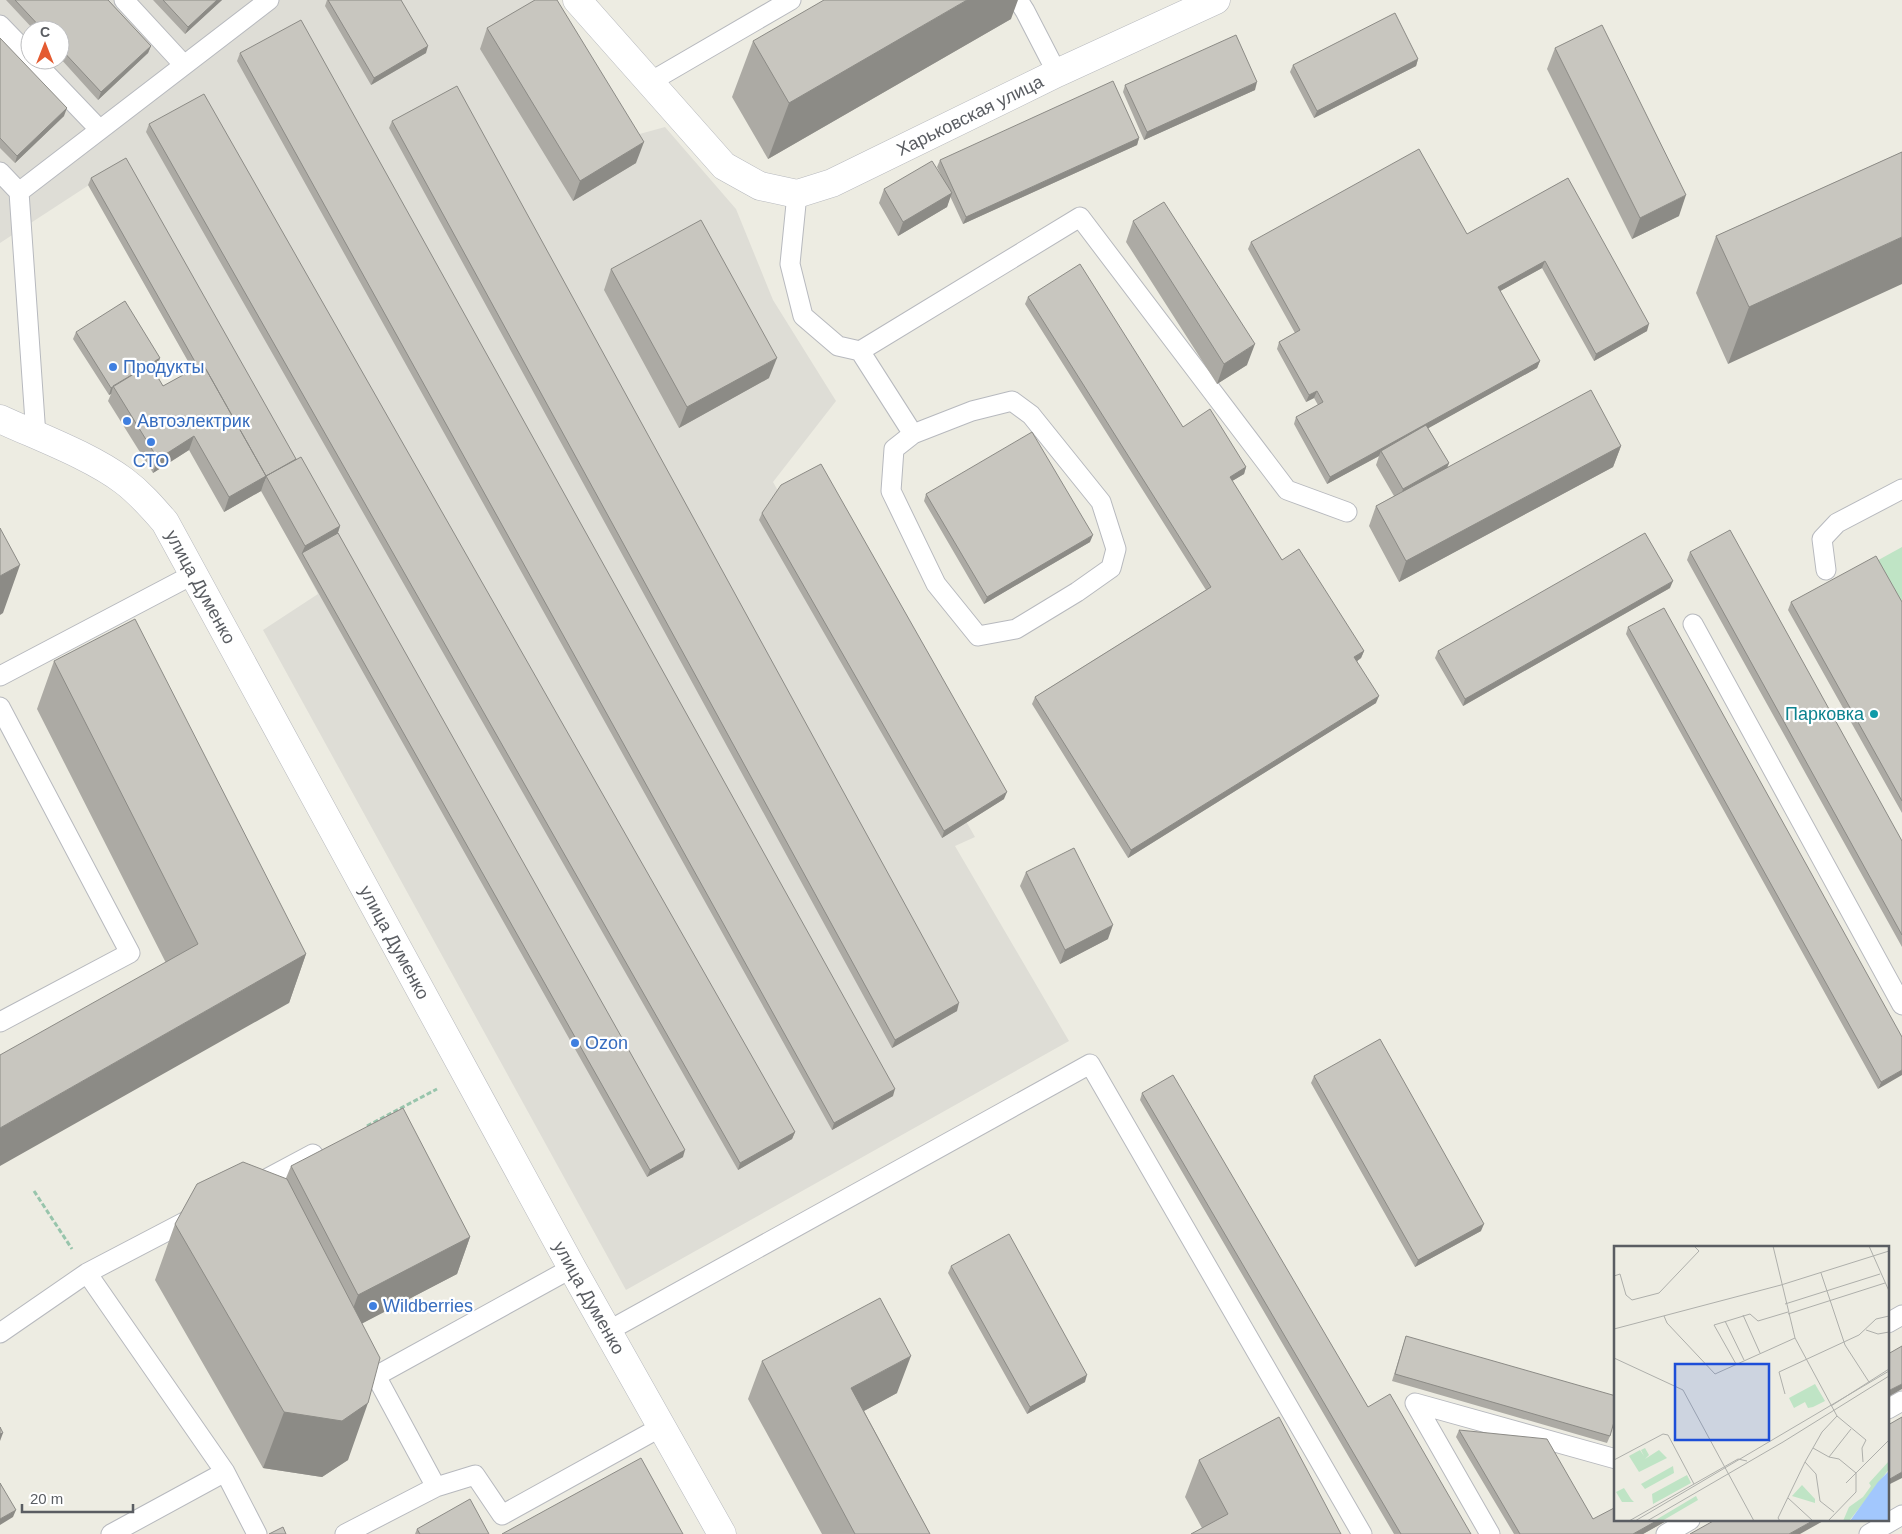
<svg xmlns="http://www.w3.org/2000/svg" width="1902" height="1534" font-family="Helvetica,sans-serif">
<rect width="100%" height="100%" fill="#edece2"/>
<!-- industrial -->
<path fill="#deddd6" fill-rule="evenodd" d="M 0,0 L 539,0 L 636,135 L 665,127 L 736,209 L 773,300 L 836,401 L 773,482 L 975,837 L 955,846 L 1069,1041 L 626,1290 L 263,630 L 318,594 L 300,560 L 335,540 L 296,471 L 261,491 L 89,185 L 0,243 ZM 30,30 L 60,30 L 60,60 L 30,60 Z"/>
<!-- green -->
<path fill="#bfe4c5" d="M 1902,547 L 1902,614 L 1873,563 Z"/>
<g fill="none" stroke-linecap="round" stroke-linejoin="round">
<!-- service casing -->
<g stroke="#b7b9be" stroke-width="21">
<path id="service" d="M 124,0 L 184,65
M 1018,0 L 1025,11 L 1057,73
M 0,25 L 30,56
M 33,60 L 100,130
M 650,82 L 791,0
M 0,172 L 19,192 L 36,436
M 19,192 L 269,0
M 797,194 L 790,264 L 803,316 L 838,346 L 860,351 L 1080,217 L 1287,490 L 1347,512
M 860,351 L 913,434 L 972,411 L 1012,401 L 1031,415 L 1101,502 L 1116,549 L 1111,568 L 1077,592 L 1016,629 L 978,636 L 936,584 L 891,491 L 894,449 L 913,434
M 1826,570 L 1822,539 L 1837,523 L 1902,489
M 1693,624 L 1902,1005
M 0,676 L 194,574
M 0,707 L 130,953 L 0,1022
M 253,1186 L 313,1154
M 87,1273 L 225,1472 L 257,1534
M 1888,1323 L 1902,1315
M 608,1331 L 1090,1064 L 1362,1534
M 0,1333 L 87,1273 L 196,1216
M 1888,1409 L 1902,1401
M 436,1487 L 376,1376 L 572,1268
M 111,1534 L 225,1472
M 345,1534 L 436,1487 L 475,1475 L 502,1515 L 661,1427
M 1490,1534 L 1415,1403 L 1616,1459
M 1666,1534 L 1690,1520
M 1869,1534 L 1902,1515"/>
</g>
<!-- minor casing -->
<g stroke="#b7b9be" stroke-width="29">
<g id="minor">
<path id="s1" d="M 577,0 L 724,166 L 760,186 L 797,194 L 832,183 L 1057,73 L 1216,0"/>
</g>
</g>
<!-- tertiary casing -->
<g stroke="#b7b9be" stroke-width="29">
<g id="tertiary">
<path id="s2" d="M 0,419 C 39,437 91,456 124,481 C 140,493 152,507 165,522 L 572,1268 L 722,1534"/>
</g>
</g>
<!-- path -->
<path stroke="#98c5ac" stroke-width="3" stroke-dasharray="5 2.5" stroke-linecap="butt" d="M 367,1126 L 437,1089
M 34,1191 L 72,1249"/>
<!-- service -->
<use href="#service" stroke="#fff" stroke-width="19"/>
<!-- minor -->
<use href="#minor" stroke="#fff" stroke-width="28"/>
<!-- tertiary -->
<use href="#tertiary" stroke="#fff" stroke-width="28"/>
</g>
<!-- wall -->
<path fill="#acaaa4" d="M 6,0 L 108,0 L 151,46 L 148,53 L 98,100 L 60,58 L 60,30 L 34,30 Z
M 153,0 L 222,0 L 185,34 Z
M 327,0 L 401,0 L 426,53 L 371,85 L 325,6 Z
M 1011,19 L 768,159 L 732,97 L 753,41 Z
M 487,28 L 636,163 L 573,201 L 480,49 Z
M 0,38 L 64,116 L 15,163 L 0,148 Z
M 1555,48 L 1679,216 L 1632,239 L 1547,69 Z
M 240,53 L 893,1096 L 832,1130 L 237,61 Z
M 1418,59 L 1416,66 L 1314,118 L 1290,72 L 1293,65 Z
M 1125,85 L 1255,90 L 1144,140 L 1123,92 Z
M 392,121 L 957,1011 L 892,1048 L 389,128 Z
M 149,124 L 795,1132 L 792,1139 L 738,1170 L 146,132 Z
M 1139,138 L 1137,145 L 963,224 L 950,196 L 947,207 L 898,236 L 879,203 L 884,189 L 941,175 L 937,167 L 940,160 Z
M 1902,152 L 1728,364 L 1696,293 L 1716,236 Z
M 91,178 L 296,459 L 340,526 L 338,533 L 683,1157 L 647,1177 L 261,491 L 224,512 L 189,450 L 153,473 L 108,401 L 111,394 L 109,395 L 73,339 L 76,332 L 158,365 L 152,368 L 163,386 L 193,370 L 88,185 Z
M 1568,178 L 1647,331 L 1594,361 L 1542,268 L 1500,291 L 1540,361 L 1537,368 L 1428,428 L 1449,463 L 1447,468 L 1621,446 L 1613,467 L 1399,582 L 1369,526 L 1376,506 L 1394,496 L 1376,465 L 1379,456 L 1327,484 L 1294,424 L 1296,417 L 1318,405 L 1314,398 L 1306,402 L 1277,349 L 1279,342 L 1295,333 L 1248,249 L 1251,242 L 1467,234 Z
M 1133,221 L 1247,365 L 1217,384 L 1126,242 Z
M 611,269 L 769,378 L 679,428 L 604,290 Z
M 1028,297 L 1183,427 L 1246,467 L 1244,474 L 1232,481 L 1282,560 L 1364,651 L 1361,658 L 1357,661 L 1376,703 L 1128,858 L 1032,704 L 1035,697 L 1206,590 L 1025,304 Z
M 926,494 L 1090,542 L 984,604 L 924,501 Z
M 762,513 L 1004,799 L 942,838 L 759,520 Z
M 1690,552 L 1902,841 L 1902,947 L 1687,560 Z
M 1670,588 L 1463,706 L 1435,658 L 1438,651 Z
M 1791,602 L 1902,602 L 1902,813 L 1788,610 Z
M 1628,627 L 1902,1037 L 1878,1089 L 1626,634 Z
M 54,661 L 306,954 L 289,1003 L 166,963 L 37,709 Z
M 1026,872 L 1108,939 L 1060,964 L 1020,886 Z
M 1314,1076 L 1481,1231 L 1415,1267 L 1311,1083 Z
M 1142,1093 L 1368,1407 L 1471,1534 L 1394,1534 L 1140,1100 Z
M 291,1166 L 470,1237 L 457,1274 L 362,1323 L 348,1460 L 322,1477 L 263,1468 L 155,1280 L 175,1224 L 286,1178 Z
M 951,1266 L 1085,1382 L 1027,1414 L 948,1273 Z
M 1406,1336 L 1610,1436 L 1607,1443 L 1392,1381 Z
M 762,1361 L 897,1393 L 864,1411 L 930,1534 L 822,1534 L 748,1399 Z
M 1459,1430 L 1593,1519 L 1616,1520 L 1668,1520 L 1643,1534 L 1514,1534 L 1456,1437 Z
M 1199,1460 L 1341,1534 L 1202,1528 L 1185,1497 Z
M 417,1529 L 489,1534 L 415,1534 Z"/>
<!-- shaded-wall -->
<path fill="#8c8b86" d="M 217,0 L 222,0 L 185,34 L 188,27 Z
M 967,0 L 1018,0 L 1011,19 L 768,159 L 789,103 Z
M 151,46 L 148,53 L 98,100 L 101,92 Z
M 428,46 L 426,53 L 371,85 L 374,78 Z
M 1418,59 L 1416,66 L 1314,118 L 1317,111 Z
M 1257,82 L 1255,90 L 1144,140 L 1147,132 Z
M 67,108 L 64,116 L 15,163 L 17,156 Z
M 1139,138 L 1137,145 L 963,224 L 966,217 Z
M 644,142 L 636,163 L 573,201 L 580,181 Z
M 952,193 L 947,207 L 898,236 L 903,222 Z
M 1686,195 L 1679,216 L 1632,239 L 1640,218 Z
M 1902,237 L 1902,284 L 1728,364 L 1749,307 Z
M 1545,261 L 1542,268 L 1495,294 L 1498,287 Z
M 1649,324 L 1647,331 L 1594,361 L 1596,354 Z
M 1255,344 L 1247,365 L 1217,384 L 1224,364 Z
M 160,358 L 158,365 L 116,390 L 113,386 Z
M 777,358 L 769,378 L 679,428 L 687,407 Z
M 1540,361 L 1537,368 L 1382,454 L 1381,451 L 1379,456 L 1327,484 L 1330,477 Z
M 113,387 L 111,394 L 109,395 L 111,388 Z
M 1317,391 L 1314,398 L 1306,402 L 1309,395 Z
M 194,436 L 189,450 L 153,473 L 158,459 Z
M 1621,446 L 1613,467 L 1399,582 L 1406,561 Z
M 1449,463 L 1443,477 L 1398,504 L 1403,489 Z
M 1246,467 L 1244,474 L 1227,484 L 1230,477 Z
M 266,476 L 261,491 L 224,512 L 229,497 Z
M 340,526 L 335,541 L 302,553 L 305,546 Z
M 1093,535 L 1090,542 L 984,604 L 987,597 Z
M 20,565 L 3,613 L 0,615 L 0,576 Z
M 1673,581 L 1670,588 L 1463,706 L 1465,699 Z
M 1364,651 L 1361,658 L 1352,665 L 1354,657 Z
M 1379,696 L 1376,703 L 1128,858 L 1131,850 Z
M 1007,792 L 1004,799 L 942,838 L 944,831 Z
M 1113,925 L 1108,939 L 1060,964 L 1065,950 Z
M 306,954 L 289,1003 L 0,1166 L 0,1128 Z
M 959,1003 L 957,1011 L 892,1048 L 895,1040 Z
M 1902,1070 L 1902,1075 L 1878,1089 L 1881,1082 Z
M 895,1089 L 893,1096 L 832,1130 L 834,1123 Z
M 795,1132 L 792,1139 L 738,1170 L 740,1163 Z
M 685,1150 L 683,1157 L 647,1177 L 650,1170 Z
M 1484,1224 L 1481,1231 L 1415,1267 L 1418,1260 Z
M 470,1237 L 457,1274 L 344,1333 L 358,1295 Z
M 911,1356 L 897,1393 L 838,1425 L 851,1388 Z
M 1087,1375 L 1085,1382 L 1027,1414 L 1030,1407 Z
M 1902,1384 L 1902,1389 L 1888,1397 L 1888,1391 Z
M 368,1403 L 348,1460 L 322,1477 L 263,1468 L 284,1412 Z
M 3,1433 L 0,1441 L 0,1434 Z
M 1902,1472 L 1902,1478 L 1888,1485 L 1888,1480 Z
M 16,1510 L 13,1517 L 0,1525 L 0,1519 Z
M 1658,1520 L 1668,1520 L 1643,1534 L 1633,1534 Z
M 1814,1520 L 1825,1520 L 1800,1534 L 1789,1534 Z"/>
<!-- building -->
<path fill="#c8c6bf" stroke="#8c8b86" d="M 15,0 L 108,0 L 151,46 L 101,92 L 60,48 L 60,30 L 43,30 Z
M 163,0 L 217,0 L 188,27 Z
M 328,0 L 401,0 L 428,46 L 374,78 Z
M 535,0 L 557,0 L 644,142 L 580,181 L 487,28 Z
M 824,0 L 967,0 L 789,103 L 753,41 Z
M 1395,13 L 1418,59 L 1317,111 L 1293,65 Z
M 301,20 L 895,1089 L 834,1123 L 240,53 Z
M 1602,25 L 1686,195 L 1640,218 L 1555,48 Z
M 1236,35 L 1257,82 L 1147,132 L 1125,85 Z
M 0,38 L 67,108 L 17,156 L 0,138 Z
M 1113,81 L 1139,138 L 966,217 L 940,160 Z
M 457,86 L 959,1003 L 895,1040 L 392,121 Z
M 204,94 L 795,1132 L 740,1163 L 149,124 Z
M 1419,149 L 1467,234 L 1568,178 L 1649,324 L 1596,354 L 1545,261 L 1498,287 L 1540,361 L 1330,477 L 1296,417 L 1323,402 L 1317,391 L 1309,395 L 1279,342 L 1300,330 L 1251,242 Z
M 1902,152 L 1902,237 L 1749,307 L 1716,236 Z
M 126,158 L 296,459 L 266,476 L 263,483 L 266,476 L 203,364 L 198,367 L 91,178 Z
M 932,161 L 952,193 L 903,222 L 884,189 Z
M 1164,202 L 1255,344 L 1224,364 L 1133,221 Z
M 701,220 L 777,358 L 687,407 L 611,269 Z
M 1080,264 L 1183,427 L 1210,409 L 1246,467 L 1230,477 L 1282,560 L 1299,549 L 1364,651 L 1354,657 L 1379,696 L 1131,850 L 1035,697 L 1211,587 L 1028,297 Z
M 125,301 L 160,358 L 111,388 L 76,332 Z
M 150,364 L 163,386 L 203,364 L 266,476 L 229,497 L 194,436 L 158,459 L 113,386 Z
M 1591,390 L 1621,446 L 1406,561 L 1376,506 Z
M 1426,425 L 1449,463 L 1403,489 L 1381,451 Z
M 1032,432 L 1093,535 L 987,597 L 926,494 Z
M 301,457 L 340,526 L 305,546 L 266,476 Z
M 821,464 L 1007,792 L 944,831 L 762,513 L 781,485 Z
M 0,528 L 20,565 L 0,576 Z
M 1730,530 L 1902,841 L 1902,935 L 1690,552 Z
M 338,533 L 685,1150 L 650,1170 L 302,553 Z
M 1645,533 L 1673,581 L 1465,699 L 1438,651 Z
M 1876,556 L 1902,602 L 1902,801 L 1791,602 Z
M 1664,608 L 1902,1037 L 1902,1070 L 1881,1082 L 1628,627 Z
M 135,619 L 306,954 L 0,1128 L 0,1055 L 198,944 L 54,661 Z
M 1074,848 L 1113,925 L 1065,950 L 1026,872 Z
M 1380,1039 L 1484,1224 L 1418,1260 L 1314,1076 Z
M 1173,1075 L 1368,1407 L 1390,1394 L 1471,1534 L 1401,1534 L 1142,1093 Z
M 403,1108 L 470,1237 L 358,1295 L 291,1166 Z
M 243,1162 L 287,1179 L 380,1358 L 368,1403 L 342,1421 L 284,1412 L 175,1224 L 197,1184 Z
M 1009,1234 L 1087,1375 L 1030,1407 L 951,1266 Z
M 880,1298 L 911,1356 L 851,1388 L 930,1534 L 855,1534 L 762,1361 Z
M 1406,1336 L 1616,1396 L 1616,1415 L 1610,1436 L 1395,1374 Z
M 1902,1346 L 1902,1384 L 1888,1391 L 1888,1354 Z
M 1279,1417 L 1341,1534 L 1191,1534 L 1228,1514 L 1199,1460 Z
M 1902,1417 L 1902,1472 L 1888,1480 L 1888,1425 Z
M 0,1427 L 3,1433 L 0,1434 Z
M 1459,1430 L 1547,1439 L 1593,1519 L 1616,1507 L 1616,1520 L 1658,1520 L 1633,1534 L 1520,1534 Z
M 641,1458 L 683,1534 L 502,1534 Z
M 0,1483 L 16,1510 L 0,1519 Z
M 470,1499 L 489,1534 L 420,1534 L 417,1529 Z
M 1715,1520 L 1814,1520 L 1789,1534 L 1690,1534 Z
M 283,1527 L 286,1534 L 269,1534 Z"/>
<!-- markers -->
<g fill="#3f7fe0" stroke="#fff" stroke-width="2">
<circle cx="113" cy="367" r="5"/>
<circle cx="127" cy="421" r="5"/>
<circle cx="151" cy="442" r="5"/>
<circle cx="575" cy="1043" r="5"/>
<circle cx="373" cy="1306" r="5"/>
</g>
<circle fill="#0f9aa8" stroke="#fff" stroke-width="2" cx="1874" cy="714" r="5"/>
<g text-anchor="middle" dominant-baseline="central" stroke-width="4.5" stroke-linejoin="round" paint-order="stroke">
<!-- street labels -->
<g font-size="18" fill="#5a5d62" stroke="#fff">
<text stroke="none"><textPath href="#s1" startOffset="491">Харьковская улица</textPath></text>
<text stroke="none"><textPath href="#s2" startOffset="271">улица Думенко</textPath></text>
<text stroke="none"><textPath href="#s2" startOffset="676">улица Думенко</textPath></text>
<text stroke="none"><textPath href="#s2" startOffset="1081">улица Думенко</textPath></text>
</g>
<!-- shop labels -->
<g font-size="18" fill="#366cbe" stroke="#fff" text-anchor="start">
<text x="123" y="367">Продукты</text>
<text x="137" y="421">Автоэлектрик</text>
<text x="151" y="461" text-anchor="middle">СТО</text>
<text x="585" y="1043">Ozon</text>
<text x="383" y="1306">Wildberries</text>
</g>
<!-- culture labels -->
<g font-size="18" fill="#0d838f" stroke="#fff" text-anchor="end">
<text x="1864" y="714">Парковка</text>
</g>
</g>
<!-- overview -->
<g transform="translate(1614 1246)">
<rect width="275" height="275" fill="#edece2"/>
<path d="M 201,138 L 211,155 L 199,161 L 194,162 L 191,156 L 180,162 L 175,152 ZM 31,202 L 35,209 L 31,213 L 45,204 L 53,212 L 25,226 L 15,210 L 26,204 L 30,210 L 27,204 ZM 275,215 L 275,223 L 255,250 L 235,275 L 229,275 L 235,261 L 249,251 L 257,240 L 255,237 ZM 59,220 L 60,227 L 31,243 L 27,238 ZM 73,229 L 77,237 L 39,258 L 38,248 ZM 188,239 L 201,253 L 201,257 L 178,250 ZM 10,242 L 17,253 L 20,256 L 8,256 L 2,246 ZM 82,250 L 84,254 L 48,275 L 40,275 Z" fill="#bfe4c5"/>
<path d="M 275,225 L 275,275 L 236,275 L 264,236 Z" fill="#a2c7fd"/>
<path fill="none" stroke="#aeafab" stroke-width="1" d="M 159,0 L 181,92 L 223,170 L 252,194 L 248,202 L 249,216M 255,0 L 275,45M 207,27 L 231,99 L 255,136M 0,30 L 6,28 L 12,49 L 18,54 L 45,47 L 85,5 L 80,0M 171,58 L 266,28M 174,68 L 271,37M 129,69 L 146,107M 50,70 L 53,77 L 101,128 L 181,92M 111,75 L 130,114M 0,83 L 167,39 L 275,5M 252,84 L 264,88 L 275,86M 0,112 L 69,144 L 140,275M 122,118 L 100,79 L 136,68 L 144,75 L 174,66M 171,148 L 165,126 L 245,89 L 262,73 L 275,70M 217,160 L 275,123M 199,202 L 215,211 L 225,213 L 242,227 L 242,246 L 214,275M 215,211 L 237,183M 0,214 L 49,188 L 54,189 L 80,238M 191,216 L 202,228 L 206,255 L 220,266M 232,237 L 275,194M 174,252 L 199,275M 15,275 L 124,213 L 133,215M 21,275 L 275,125M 33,275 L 169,196 L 275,130M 166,275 L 164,272 L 191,216 L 208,186 L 223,170"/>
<path fill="#1d4ed8" fill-opacity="0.15" stroke="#1d4ed8" stroke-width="2.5" d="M 61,118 L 155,118 L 155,194 L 61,194 Z"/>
<rect width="275" height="275" fill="none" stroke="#5a5d62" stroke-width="2.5"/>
</g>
<!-- north arrow -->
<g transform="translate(45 45)"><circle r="24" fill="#ffffff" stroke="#bdbec0"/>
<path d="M0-4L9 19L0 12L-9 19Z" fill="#e45b31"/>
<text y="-8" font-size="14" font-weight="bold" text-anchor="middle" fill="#5a5d62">С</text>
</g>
<!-- scale -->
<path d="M22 1504v8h111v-8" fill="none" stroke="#5a5d62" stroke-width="2.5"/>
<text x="30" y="1504" font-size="15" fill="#5a5d62" stroke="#ffffff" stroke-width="4" paint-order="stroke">20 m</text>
</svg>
